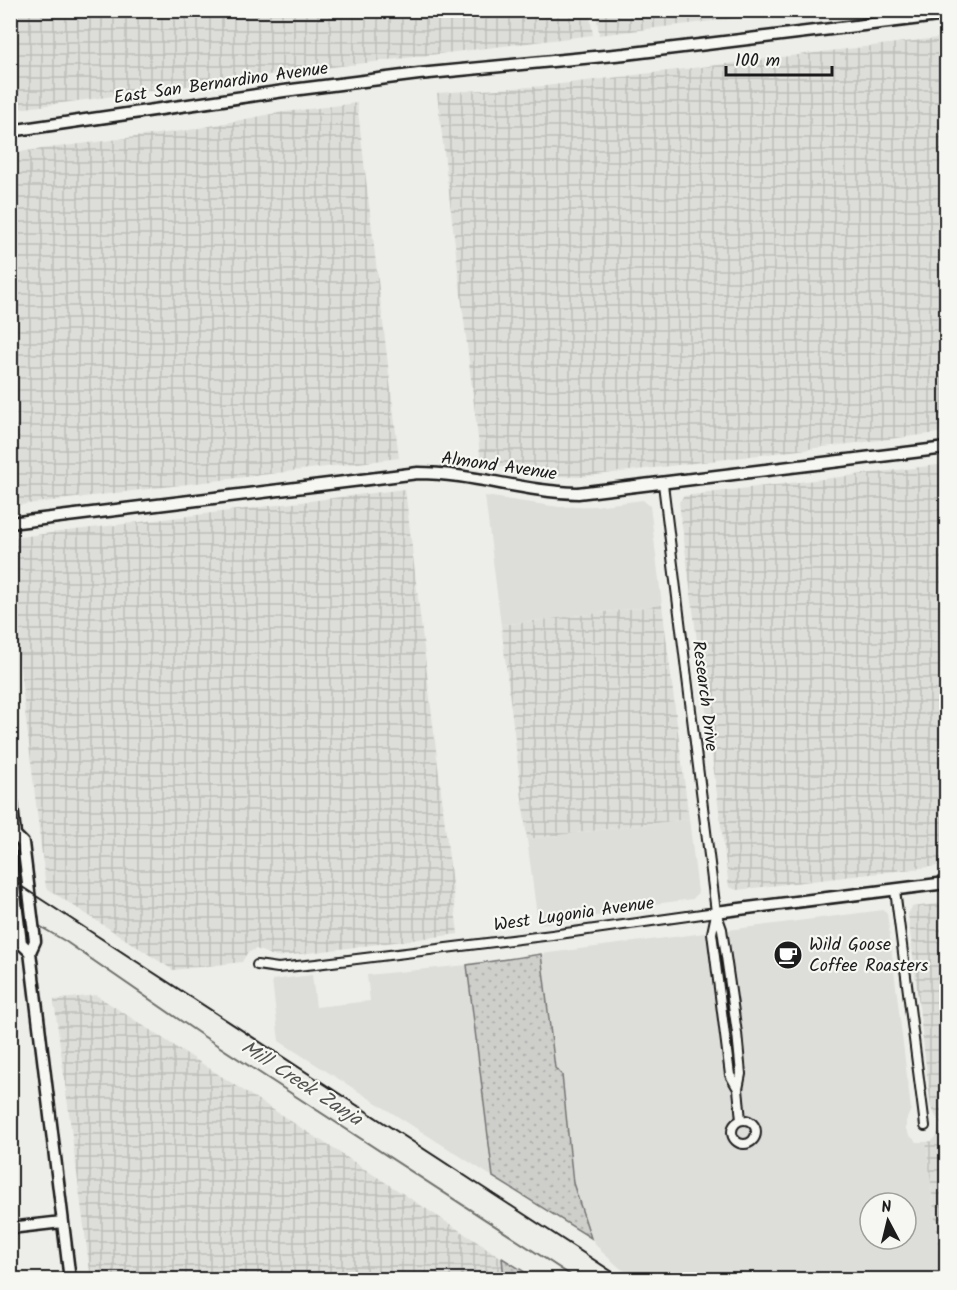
<svg xmlns="http://www.w3.org/2000/svg" width="957" height="1290" font-family="Kalam,sans-serif">
<defs>
<pattern id="industrial-grid" width="8" height="8" patternUnits="userSpaceOnUse" patternTransform="scale(1.5)"><rect width="8" height="8" fill="#ddddda"/><path d="M0 4h8M4 0v8" fill="none" stroke="#bdbdba"/></pattern>
<pattern id="grass-dots" width="8" height="8" patternUnits="userSpaceOnUse" patternTransform="scale(1.5)"><rect width="8" height="8" fill="#cececb"/><path d="M2 2h.1M6 6h.1" fill="none" stroke="#b0b0ae" stroke-width="1.8" stroke-linecap="round"/></pattern>
</defs>
<rect width="100%" height="100%" fill="#edede9"/>
<filter id="ink" filterUnits="userSpaceOnUse"><feTurbulence type="fractalNoise" baseFrequency=".0167" numOctaves="2"/><feDisplacementMap in="SourceGraphic" scale="12" xChannelSelector="R" yChannelSelector="G"/><feConvolveMatrix kernelMatrix="1 2 1 2 8 2 1 2 1" color-interpolation-filters="sRGB"/></filter>
<g filter="url(#ink)">
<!-- built -->
<path fill="#ddddda" fill-rule="evenodd" d="M 485,496 L 559,507 L 595,506 L 643,500 L 650,506 L 662,605 L 501,625 Z
M 689,819 L 698,892 L 693,899 L 646,905 L 570,922 L 538,924 L 527,839 Z
M 883,910 L 887,913 L 911,1109 L 906,1121 L 906,1129 L 909,1135 L 917,1142 L 926,1142 L 942,1278 L 638,1280 L 620,1268 L 602,1252 L 591,1238 L 573,1183 L 562,1076 L 555,1068 L 541,954 ZM 870,1203 L 906,1203 L 906,1239 L 870,1239 Z
M 467,965 L 493,1177 L 279,1041 L 272,980 L 312,975 L 316,1007 L 370,1001 L 367,975 Z"/>
<!-- industrial -->
<path fill="url(#industrial-grid)" d="M 589,10 L 593,35 L 284,73 L 11,110 L 11,11 Z
M 596,10 L 793,10 L 793,11 L 599,35 Z
M 946,37 L 946,432 L 580,477 L 551,476 L 481,463 L 437,93 L 545,86 Z
M 357,103 L 399,458 L 11,506 L 11,153 L 189,130 L 277,113 Z
M 946,464 L 946,865 L 737,890 L 729,887 L 679,502 L 684,496 Z
M 405,489 L 458,934 L 276,957 L 256,949 L 247,953 L 242,962 L 173,970 L 46,888 L 11,593 L 11,538 Z
M 662,605 L 689,819 L 527,839 L 501,625 Z
M 946,903 L 946,1278 L 942,1278 L 926,1142 L 932,1141 L 937,1136 L 940,1123 L 931,1108 L 908,914 L 912,907 Z
M 96,995 L 502,1258 L 504,1279 L 91,1279 L 54,1000 Z"/>
<!-- grass -->
<path fill="url(#grass-dots)" stroke="#757574" stroke-width="1.5" d="M 541,954 L 555,1068 L 562,1075 L 573,1183 L 591,1238 L 493,1177 L 467,965 Z
M 502,1258 L 536,1279 L 504,1279 Z"/>
<g fill="none" stroke-linecap="round" stroke-linejoin="round">
<!-- stream -->
<path stroke="#6f6f6d" stroke-width="2" d="M 36,924 L 65,941 L 200,1034 L 578,1280"/>
<!-- street casing -->
<g stroke="#1c1c1c" stroke-width="12">
<path id="street" d="M 663,484 L 716,912 L 722,929 L 737,1033 L 741,1074 L 738,1089 L 741,1120
M 895,890 L 925,1126
M 716,914 L 712,933 L 730,1075 L 738,1089
M 257,965 L 278,968 L 316,964 L 552,935 L 716,912
M732 1132a12 12 0 1 1 24 0a12 12 0 1 1-24 0Z"/>
</g>
<!-- secondary casing -->
<g stroke="#1c1c1c" stroke-width="15">
<path id="secondary" d="M 10,131 L 284,91 L 419,74 L 625,54 L 946,15
M 10,523 L 418,473 C 472,473 524,492 578,493 L 946,448
M 10,785 L 15,835 L 23,843 L 35,941 L 30,952 L 70,1280
M 10,855 L 21,943 L 30,952
M 716,912 L 946,883
M 10,1228 L 62,1222"/>
</g>
<!-- street -->
<use href="#street" stroke="#f6f6f2" stroke-width="8"/>
<!-- secondary -->
<use href="#secondary" stroke="#f6f6f2" stroke-width="10"/>
<!-- rail -->
<path stroke="#1c1c1c" stroke-width="2" d="M 10,879 L 625,1280"/>
</g>
</g>
<!-- icons -->
<defs>
<g id="cafe-disc" transform="scale(1.5)"><circle r="9.5" fill="#1c1c1c" stroke="#f6f6f2"/><path d="M-5.5-4.5H6V0H3Q3 3.5 0 3.5H-2.5Q-5.5 3.5-5.5 0ZM3-3.2v2h1.7v-2ZM-6 4.5H4V6H-6Z" fill="#fff"/></g>
</defs>
<g fill-rule="evenodd">
<use href="#cafe-disc" x="788" y="955"/>
</g>
<g text-anchor="middle" dominant-baseline="central" stroke-width="4.5" stroke-linejoin="round" paint-order="stroke">
<!-- street labels -->
<g font-size="18" fill="#1c1c1c" stroke="#f6f6f2">
<text transform="translate(221 84) rotate(-8)">East San Bernardino Avenue</text>
<text transform="translate(499 467) rotate(8)">Almond Avenue</text>
<text transform="translate(704 696) rotate(83)">Research Drive</text>
<text transform="translate(574 915) rotate(-8)">West Lugonia Avenue</text>
</g>
<!-- poi labels -->
<g font-size="18" fill="#1c1c1c" stroke="#f6f6f2" text-anchor="start">
<text x="809" y="945">Wild Goose<tspan x="809" dy="21">Coffee Roasters</tspan></text>
</g>
<!-- water labels -->
<g font-size="20" font-style="italic" fill="#535352" stroke="#f6f6f2">
<text transform="translate(301 1084) rotate(33)">Mill Creek Zanja</text>
</g>
</g>
<!-- margin -->
<rect width="957" height="1290" fill="none" stroke="#f6f6f2" stroke-width="36"/>
<rect x="18" y="18" width="921" height="1254" fill="none" stroke="#1c1c1c" stroke-width="2" filter="url(#ink)"/>
<!-- north arrow -->
<g transform="translate(888 1221) rotate(353)"><circle r="28" fill="#f6f6f2" stroke="#9f9f9c" stroke-width="1.5"/>
<path d="M0-4.5L10 22L0 15L-10 22Z" fill="#1c1c1c"/>
<text y="-9" font-size="16" font-weight="bold" text-anchor="middle" fill="#1c1c1c">N</text>
</g>
<!-- scale -->
<path d="M726 66v9h106v-9" fill="none" stroke="#1c1c1c" stroke-width="3"/>
<text x="735" y="66" font-size="18" fill="#1c1c1c" stroke="#f6f6f2" stroke-width="4.5" paint-order="stroke">100 m</text>
</svg>
